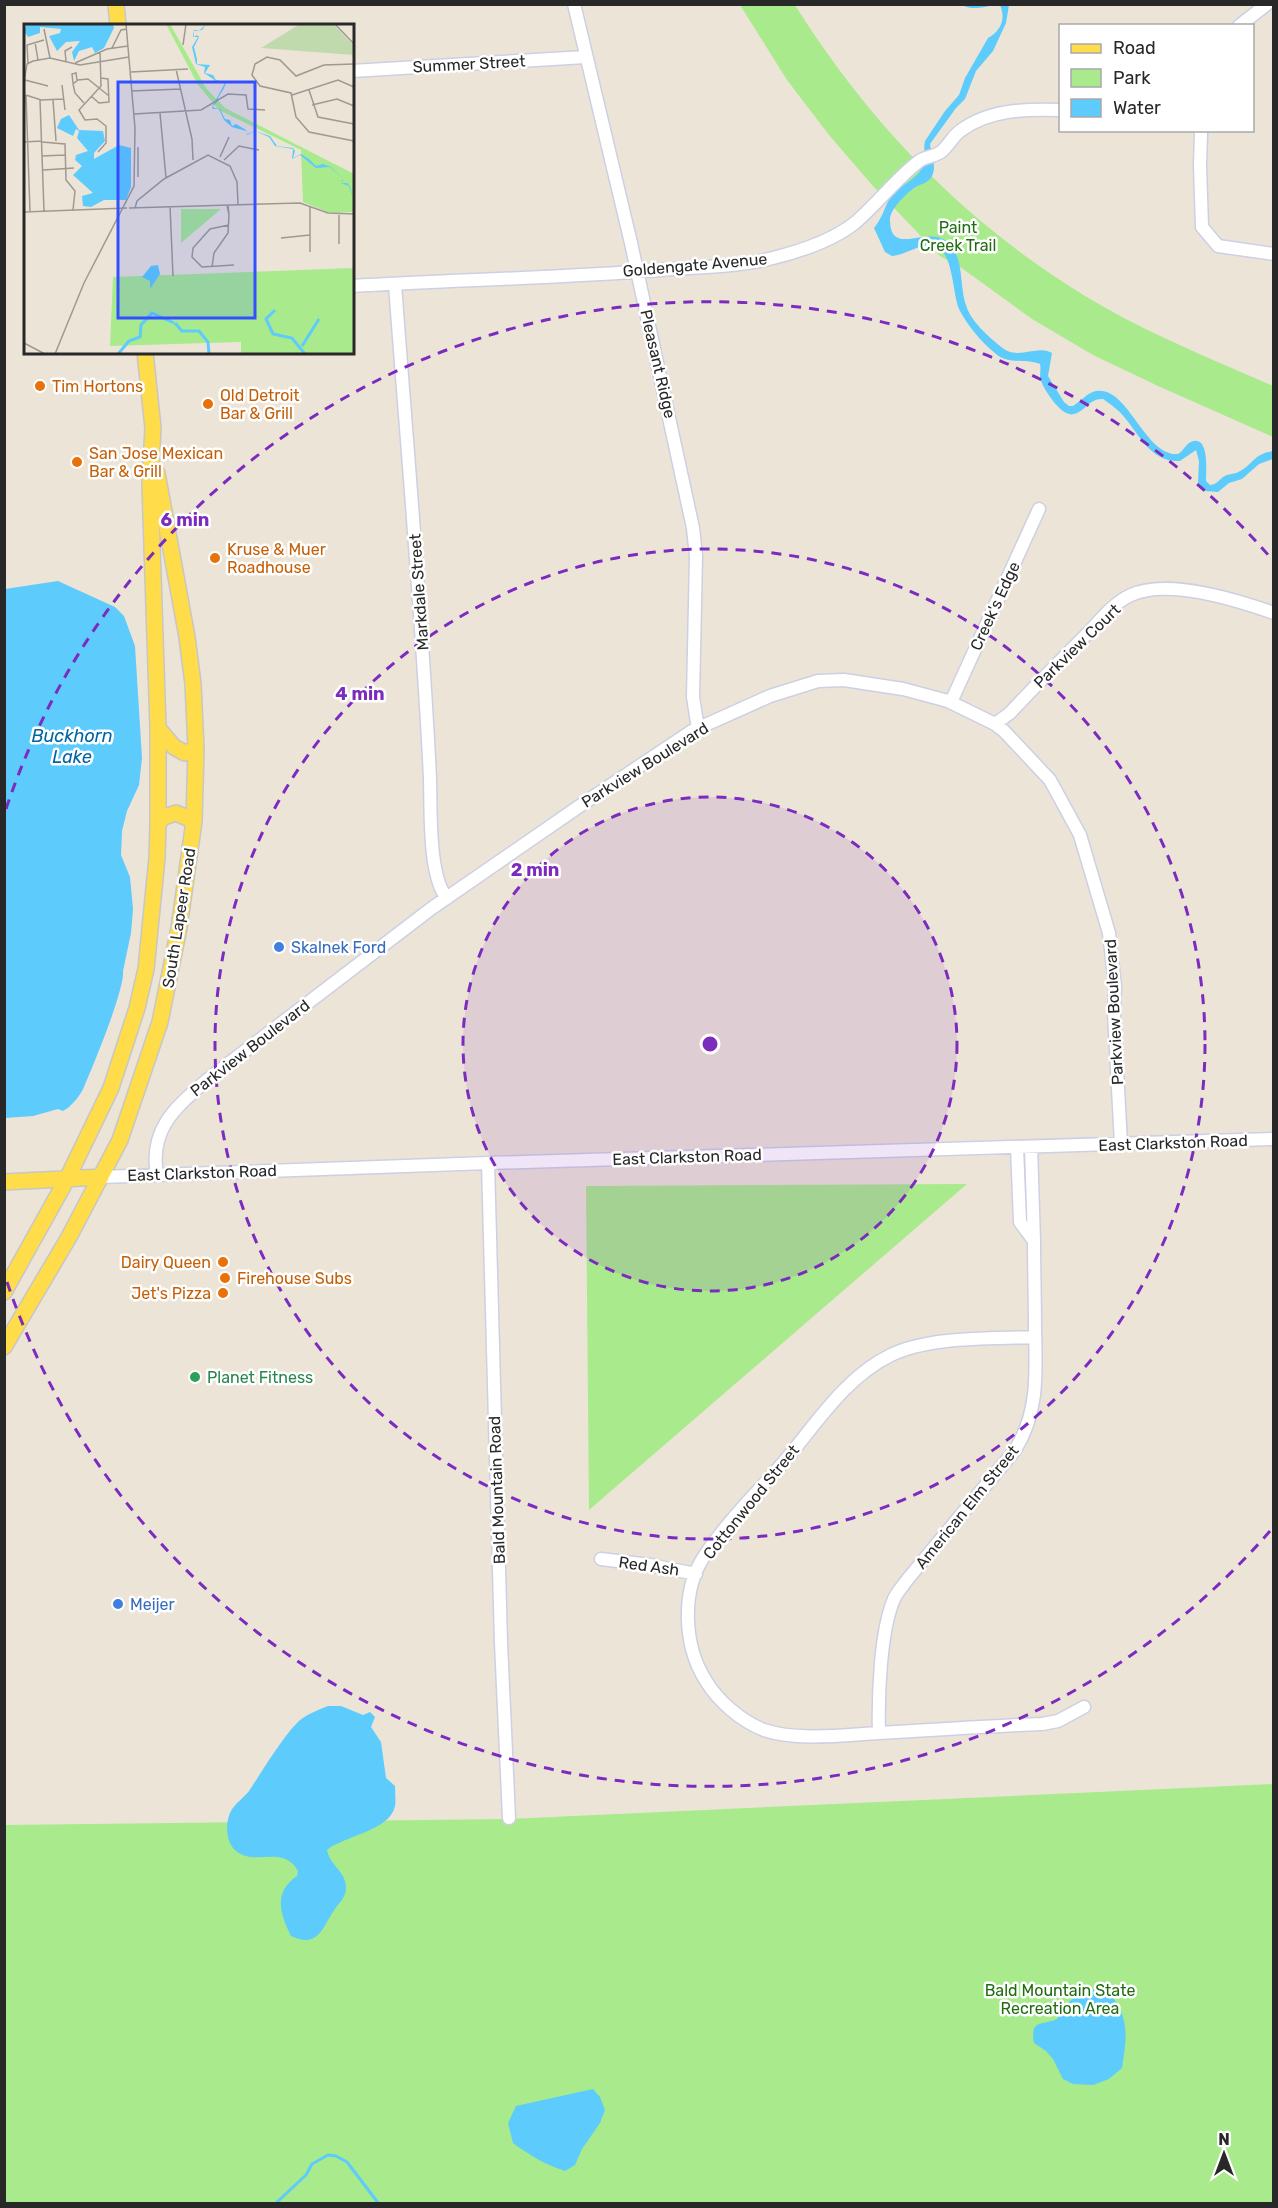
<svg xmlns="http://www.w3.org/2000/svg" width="1278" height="2208" font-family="Rubik,sans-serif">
<rect width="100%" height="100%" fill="#ede4d8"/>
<!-- green -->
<path fill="#a9ea8d" d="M 740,5 L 795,5 C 877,136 987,245 1124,318 C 1172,343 1223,364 1273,386 L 1273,437 L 1158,386 L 1093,355 L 1032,319 L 963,269 L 940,256 L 872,185 L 829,135 L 787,80 Z
M 967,1184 L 589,1510 L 586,1186 Z
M 1273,1784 L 1273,2203 L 5,2203 L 4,1825 L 507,1819 Z"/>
<!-- water -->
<path fill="#5dcbfc" d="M 962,5 L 1009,5 L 1006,23 L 993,51 L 976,71 L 965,99 L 956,108 L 930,144 C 931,154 937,166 932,176 C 929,183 920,184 914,188 C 905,195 889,210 890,221 C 891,256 925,227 945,240 C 966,254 958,287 967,308 C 972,322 989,337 1000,346 C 1017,362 1036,344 1052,353 L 1048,376 L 1064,402 L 1069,406 L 1073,406 C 1081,401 1087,393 1096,391 C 1128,385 1144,456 1178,454 C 1183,451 1185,446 1189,443 C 1210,431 1206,472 1206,481 L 1210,485 C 1219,484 1219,478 1227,475 C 1230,474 1233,474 1236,473 C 1253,466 1252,454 1273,451 L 1273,459 L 1259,464 L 1242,479 L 1229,483 L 1218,492 L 1205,491 L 1198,483 L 1199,461 L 1196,450 L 1180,461 C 1152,463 1140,436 1125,418 C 1120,411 1110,404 1103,399 C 1089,398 1086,411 1074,414 C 1062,418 1043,389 1040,378 C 1040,374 1041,368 1040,364 C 1025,358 1009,365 996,354 C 982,343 968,326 960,311 C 951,294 955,243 928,245 C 916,246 905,255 892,256 L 885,252 L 874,228 C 883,217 884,208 890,198 C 899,184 918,181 924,164 C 926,156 923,149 925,141 L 945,111 L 959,95 L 965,78 L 988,38 C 1001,31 1006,19 1000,5 C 986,5 975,12 962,5 Z
M 58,581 L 115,607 L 124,616 L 135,646 L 142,758 L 139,785 L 127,811 L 122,831 L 121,855 L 130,877 L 133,909 L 131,933 L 123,971 C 125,989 93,1066 84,1087 C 80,1096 72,1106 63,1111 L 58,1109 L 33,1116 L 5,1118 L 5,589 Z
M 328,1706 L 341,1706 L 363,1715 L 370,1712 L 375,1717 L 371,1727 L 381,1742 L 386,1778 L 395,1786 C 395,1793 396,1800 395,1806 C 390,1831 343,1836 327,1850 C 329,1864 346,1872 346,1887 C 346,1899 338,1903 333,1912 C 321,1930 318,1948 291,1936 C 280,1914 273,1892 297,1876 L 298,1871 C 282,1844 256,1867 236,1851 C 226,1843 225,1824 230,1813 C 234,1803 246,1797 251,1788 C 263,1770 284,1735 299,1721 C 307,1714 318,1710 328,1706 Z
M 1096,1989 L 1108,1991 C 1130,2017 1127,2036 1122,2068 L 1109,2079 L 1093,2085 L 1073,2084 L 1063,2079 L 1053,2059 L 1046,2051 L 1034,2043 C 1030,2019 1041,2026 1057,2019 C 1066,2002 1076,1993 1096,1989 Z
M 593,2089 L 600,2097 L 605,2110 L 600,2123 L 582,2149 L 575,2165 L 565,2171 C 546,2165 529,2155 513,2143 L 508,2123 L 516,2106 Z"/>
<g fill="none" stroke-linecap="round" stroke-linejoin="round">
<!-- stream -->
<path stroke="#5dcbfc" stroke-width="3" d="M 275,2204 L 306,2175 L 312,2164 L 328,2155 L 336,2156 L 347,2162 L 379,2204"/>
<!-- minor casing -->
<g stroke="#cdd0e3" stroke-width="15">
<path id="minor" d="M 574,4 L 631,243 L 693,528 L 696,556 L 693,697 L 698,729
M 1239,26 L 1267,4
M 352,71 L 585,57
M 1200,130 L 1201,134 L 1200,165 L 1202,227 L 1218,246 L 1274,254
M 395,284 C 407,448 422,613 430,778 C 431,807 428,877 447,898
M 352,286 C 455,280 558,278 661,270 C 698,267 737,267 773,258 C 801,251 834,240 856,222 C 878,203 895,180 918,162 C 925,156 936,157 942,151 C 949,145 953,136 960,131 C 989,109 1027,109 1060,110
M 951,702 L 1039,509
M 995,724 L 1010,713 C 1036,685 1063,658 1090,631 C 1101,619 1115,602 1131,595 C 1168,578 1237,600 1274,613
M 1017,1147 L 1020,1222 L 1034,1241 L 1031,1147
M 488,1163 L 501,1643 L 509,1818
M 157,1175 C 149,1129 175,1108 207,1080 L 432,908 L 584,803 L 692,731 L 770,696 L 818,681 L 844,680 L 903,689 L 948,701 L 995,724 L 1004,731 L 1050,780 L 1080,835 L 1109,933 L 1115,986 L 1114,1013 L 1121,1144
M 101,1177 L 488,1163 L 1274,1139
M 1035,1337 C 992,1339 930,1336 891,1355 C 847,1376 818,1421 788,1457 C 761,1489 729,1519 705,1555 C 681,1590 683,1645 706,1681 C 718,1701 741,1721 764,1730 C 797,1741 844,1735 878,1733 C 933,1730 988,1726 1042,1724 L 1058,1721 L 1084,1707
M 601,1559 L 650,1565 L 696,1574
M 879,1733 C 878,1698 880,1631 894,1599 C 897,1592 903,1586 907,1580 L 1015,1450 C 1039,1412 1036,1372 1035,1329 C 1035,1300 1034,1270 1034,1241"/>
</g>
<!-- major casing -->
<g stroke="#c7c7c7" stroke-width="18">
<path id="major" d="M 116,4 L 118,26
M 158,728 L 174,747 L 185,753 L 196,749
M 158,823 L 164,817 L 176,813 L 194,821
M 4,1182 L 101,1177
M 4,1292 L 67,1179 L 111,1088 L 137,1008 L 146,969 L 157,858 L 158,823 L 158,728 L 150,485 L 153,428 L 145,352
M 4,1347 L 69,1237 L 120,1140 L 160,1022 L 179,928 L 194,821 L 196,749 L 193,684 L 187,637 L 157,473"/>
</g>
<!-- minor -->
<use href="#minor" stroke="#fff" stroke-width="12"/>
<!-- major -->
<use href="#major" stroke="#ffdc4a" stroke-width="15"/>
</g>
<!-- distance rings -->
<circle cx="710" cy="1044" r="247" fill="#7b2cbf" fill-opacity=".12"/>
<g fill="none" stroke="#7b2cbf" stroke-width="3" stroke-dasharray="10 8">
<circle cx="710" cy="1044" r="247"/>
<circle cx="710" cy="1044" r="495"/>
<path d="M1270 1531A742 742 0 0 1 6 1279M6 809A742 742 0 0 1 1270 557"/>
</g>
<!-- markers -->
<g fill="#e8710a" stroke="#fff" stroke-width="2">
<circle cx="40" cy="386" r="6"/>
<circle cx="208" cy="404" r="6"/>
<circle cx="77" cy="462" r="6"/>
<circle cx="215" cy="558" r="6"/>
<circle cx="223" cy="1262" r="6"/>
<circle cx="225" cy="1278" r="6"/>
<circle cx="223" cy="1293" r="6"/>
</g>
<g fill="#3f7fe0" stroke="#fff" stroke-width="2">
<circle cx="279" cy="947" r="6"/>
<circle cx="118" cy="1604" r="6"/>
</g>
<circle fill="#2e9e5b" stroke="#fff" stroke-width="2" cx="195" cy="1377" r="6"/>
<g text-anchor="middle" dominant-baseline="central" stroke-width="5" stroke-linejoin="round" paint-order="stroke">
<!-- street labels -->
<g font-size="16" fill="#282828" stroke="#fff">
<text transform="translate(469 64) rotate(-3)">Summer Street</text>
<text transform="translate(695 265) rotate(-5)">Goldengate Avenue</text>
<text transform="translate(658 364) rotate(77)">Pleasant Ridge</text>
<text transform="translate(419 592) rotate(-94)">Markdale Street</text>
<text transform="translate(995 606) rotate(-65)">Creek's Edge</text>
<text transform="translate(1077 646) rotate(-44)">Parkview Court</text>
<text transform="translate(645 765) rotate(-32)">Parkview Boulevard</text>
<text transform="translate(179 918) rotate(-81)">South Lapeer Road</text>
<text transform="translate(1114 1012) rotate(-93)">Parkview Boulevard</text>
<text transform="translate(250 1048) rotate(-38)">Parkview Boulevard</text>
<text transform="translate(1173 1143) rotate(-2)">East Clarkston Road</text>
<text transform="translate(687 1157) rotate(-2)">East Clarkston Road</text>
<text transform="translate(202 1173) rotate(-2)">East Clarkston Road</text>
<text transform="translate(497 1490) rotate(-92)">Bald Mountain Road</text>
<text transform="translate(751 1502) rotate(-51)">Cottonwood Street</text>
<text transform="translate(967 1507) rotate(-51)">American Elm Street</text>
<text transform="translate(649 1566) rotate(8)">Red Ash</text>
</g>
<!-- park labels -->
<g font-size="16" fill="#206c11" stroke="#fff">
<text x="958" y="227">Paint<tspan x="958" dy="18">Creek Trail</tspan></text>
<text x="1060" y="1990">Bald Mountain State<tspan x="1060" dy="18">Recreation Area</tspan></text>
</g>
<!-- food labels -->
<g font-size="16" fill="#c56008" stroke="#fff" text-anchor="start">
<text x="52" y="386">Tim Hortons</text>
<text x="220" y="395">Old Detroit<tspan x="220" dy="18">Bar &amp; Grill</tspan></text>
<text x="89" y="453">San Jose Mexican<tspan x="89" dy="18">Bar &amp; Grill</tspan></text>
<text x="227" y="549">Kruse &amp; Muer<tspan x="227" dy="18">Roadhouse</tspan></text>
<text x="211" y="1262" text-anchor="end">Dairy Queen</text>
<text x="237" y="1278">Firehouse Subs</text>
<text x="211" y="1293" text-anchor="end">Jet's Pizza</text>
</g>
<!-- shop labels -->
<g font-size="16" fill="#366cbe" stroke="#fff" text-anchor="start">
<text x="291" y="947">Skalnek Ford</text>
<text x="130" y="1604">Meijer</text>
</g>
<!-- leisure labels -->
<g font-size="16" fill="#27864d" stroke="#fff" text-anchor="start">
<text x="207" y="1377">Planet Fitness</text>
</g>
<!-- water labels -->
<g font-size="18" font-style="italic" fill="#0065a4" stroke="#fff">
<text x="72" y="736">Buckhorn<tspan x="72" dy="21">Lake</tspan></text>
</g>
</g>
<!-- overview -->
<g transform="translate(24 24)">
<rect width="330" height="330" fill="#ede4d8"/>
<path d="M 142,0 L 146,0 L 182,64 L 201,84 L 330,150 L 330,188 L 306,189 L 279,178 L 277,126 L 195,86 L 174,61 ZM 157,185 L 197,185 L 157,219 ZM 330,244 L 330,330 L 217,330 L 217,318 L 86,322 L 89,253 Z" fill="#a9ea8d"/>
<path d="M 276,0 L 309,0 L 330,22 L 330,31 L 237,24 Z" fill="#c0d9ad"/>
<path d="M 3,0 L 89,0 L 90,4 L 80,24 L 71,29 L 68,23 L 55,27 L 50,37 L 48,28 L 56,17 L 42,18 L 33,27 L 25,12 L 36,9 L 37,5 L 16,3 L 16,9 L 4,13 L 0,7 ZM 182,0 L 178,6 L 170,7 L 170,13 L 173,11 L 175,13 L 170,23 L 173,35 L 173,40 L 186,41 L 181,49 L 189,51 L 192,56 L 202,59 L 200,64 L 194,74 L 194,77 L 189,82 L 190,84 L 196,85 L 201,95 L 206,96 L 208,102 L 212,100 L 222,106 L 223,110 L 231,107 L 246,112 L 253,122 L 269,124 L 271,127 L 269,134 L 277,130 L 285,135 L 292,142 L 299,140 L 307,143 L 319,155 L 319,157 L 317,159 L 323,159 L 326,162 L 329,174 L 325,162 L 317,159 L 319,155 L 306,143 L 292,144 L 276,131 L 268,135 L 269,125 L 251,122 L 245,113 L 231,107 L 223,111 L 222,107 L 208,103 L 200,96 L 195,85 L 189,85 L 188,83 L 201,59 L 192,57 L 180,49 L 181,43 L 172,40 L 168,23 L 174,13 L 169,13 L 170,6 L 176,6 ZM 45,91 L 55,106 L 79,107 L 81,117 L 70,129 L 70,135 L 95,121 L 107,124 L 107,163 L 102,176 L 80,176 L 67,183 L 59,182 L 58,172 L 69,169 L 49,151 L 58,142 L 51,136 L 52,131 L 64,127 L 53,114 L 55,107 L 52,105 L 49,112 L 33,104 L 37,95 ZM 127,242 L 134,241 L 136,250 L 126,265 L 126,257 L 118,253 Z" fill="#5dcbfc"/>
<path fill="none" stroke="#5dcbfc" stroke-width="3" d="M 251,286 L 242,295 L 249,310 L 268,314 L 281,330M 151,299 L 158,307 L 175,307 L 184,318 L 185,330M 278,322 L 295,295M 94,330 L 105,317 L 116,313 L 117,301 L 128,289 L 150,299"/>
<path fill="none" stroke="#9e9992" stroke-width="1.5" d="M 311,0 L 330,20M 20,5 L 26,34M 11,18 L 14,36M 159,21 L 162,0M 88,24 L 97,6 L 103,5M 42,37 L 41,27 L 48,23M 4,39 L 3,21 L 20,16M 51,39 L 83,25 L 104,22M 330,40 L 300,41 L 272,52 L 256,36 L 243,33 L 231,40 L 228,51 L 236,62 L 267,69 L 272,93 L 285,108 L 330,117M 152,45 L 168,115 L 169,136M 107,48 L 164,45M 1,56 L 24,62M 0,58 L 3,40 L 9,37 L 26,34 L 56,41 L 105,33M 49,59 L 48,50 L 52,49 L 53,56M 38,61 L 41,86M 285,66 L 294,93 L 330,100M 107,67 L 157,65M 2,71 L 6,188M 2,71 L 17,76 L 39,75M 268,71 L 314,56 L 330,63M 67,72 L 75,79 L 85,78 L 84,55 L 77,54M 16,76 L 20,187M 29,76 L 32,117M 60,79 L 51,69 L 49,60 L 54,56 L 64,55 L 85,72M 288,81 L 313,75 L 330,82M 136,89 L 142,154M 110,90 L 177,86 L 204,70 L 222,71 L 224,85 L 241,86M 0,118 L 18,117M 18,118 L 41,120 L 42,156 L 51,167 L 49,186M 114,123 L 114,153M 74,128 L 82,119 L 82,102 L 73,95 L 61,96 L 55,86 L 77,62 L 76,28M 18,132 L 41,131M 196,133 L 205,113M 200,136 L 215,122 L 235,126M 19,146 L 50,144M 203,181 L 205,191 L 204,181M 146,182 L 149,252M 286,182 L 286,228M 105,184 L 276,179 L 304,189 L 330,190M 111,184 L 113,177 L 140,155 L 184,131 L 206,142 L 213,158 L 214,180M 0,188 L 103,184M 315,191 L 315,220M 205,201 L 186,205 L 169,224 L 168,233 L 178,243 L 210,241M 257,214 L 286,211M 188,243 L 190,229 L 204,209 L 205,191M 0,319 L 21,330M 31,330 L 60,259 L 110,162 L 111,104 L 102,0"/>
<path fill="#3250ff" fill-opacity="0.15" stroke="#3250ff" stroke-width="3" d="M 94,58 L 231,58 L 231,294 L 94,294 Z"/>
<rect width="330" height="330" fill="none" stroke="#282828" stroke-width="3"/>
</g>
<circle cx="710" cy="1044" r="9" fill="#7b2cbf" stroke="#fff" stroke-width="3"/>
<g font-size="18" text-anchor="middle" font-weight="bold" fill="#7b2cbf" stroke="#fff" stroke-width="5" stroke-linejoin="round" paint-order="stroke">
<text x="185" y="526">6 min</text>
<text x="360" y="700">4 min</text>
<text x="535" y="876">2 min</text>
</g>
<!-- border -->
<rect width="1278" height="2208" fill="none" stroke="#282828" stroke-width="12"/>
<!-- legend -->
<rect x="1059" y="24" width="195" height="108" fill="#ffffff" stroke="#a9a9a9" stroke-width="1.5"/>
<rect x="1071" y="44" width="30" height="9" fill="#ffdc4a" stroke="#a9a9a9" stroke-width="1.5"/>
<text x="1113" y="54" font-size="18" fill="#282828">Road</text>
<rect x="1071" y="69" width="30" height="18" fill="#a9ea8d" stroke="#a9a9a9" stroke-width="1.5"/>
<text x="1113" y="84" font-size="18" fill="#282828">Park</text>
<rect x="1071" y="99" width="30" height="18" fill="#5dcbfc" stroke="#a9a9a9" stroke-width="1.5"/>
<text x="1113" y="114" font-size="18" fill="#282828">Water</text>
<!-- north arrow -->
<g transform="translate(1224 2154)" stroke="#ffffff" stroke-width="4.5" paint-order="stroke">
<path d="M0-4.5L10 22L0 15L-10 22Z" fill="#282828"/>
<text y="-9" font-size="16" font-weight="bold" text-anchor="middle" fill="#282828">N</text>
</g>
</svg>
